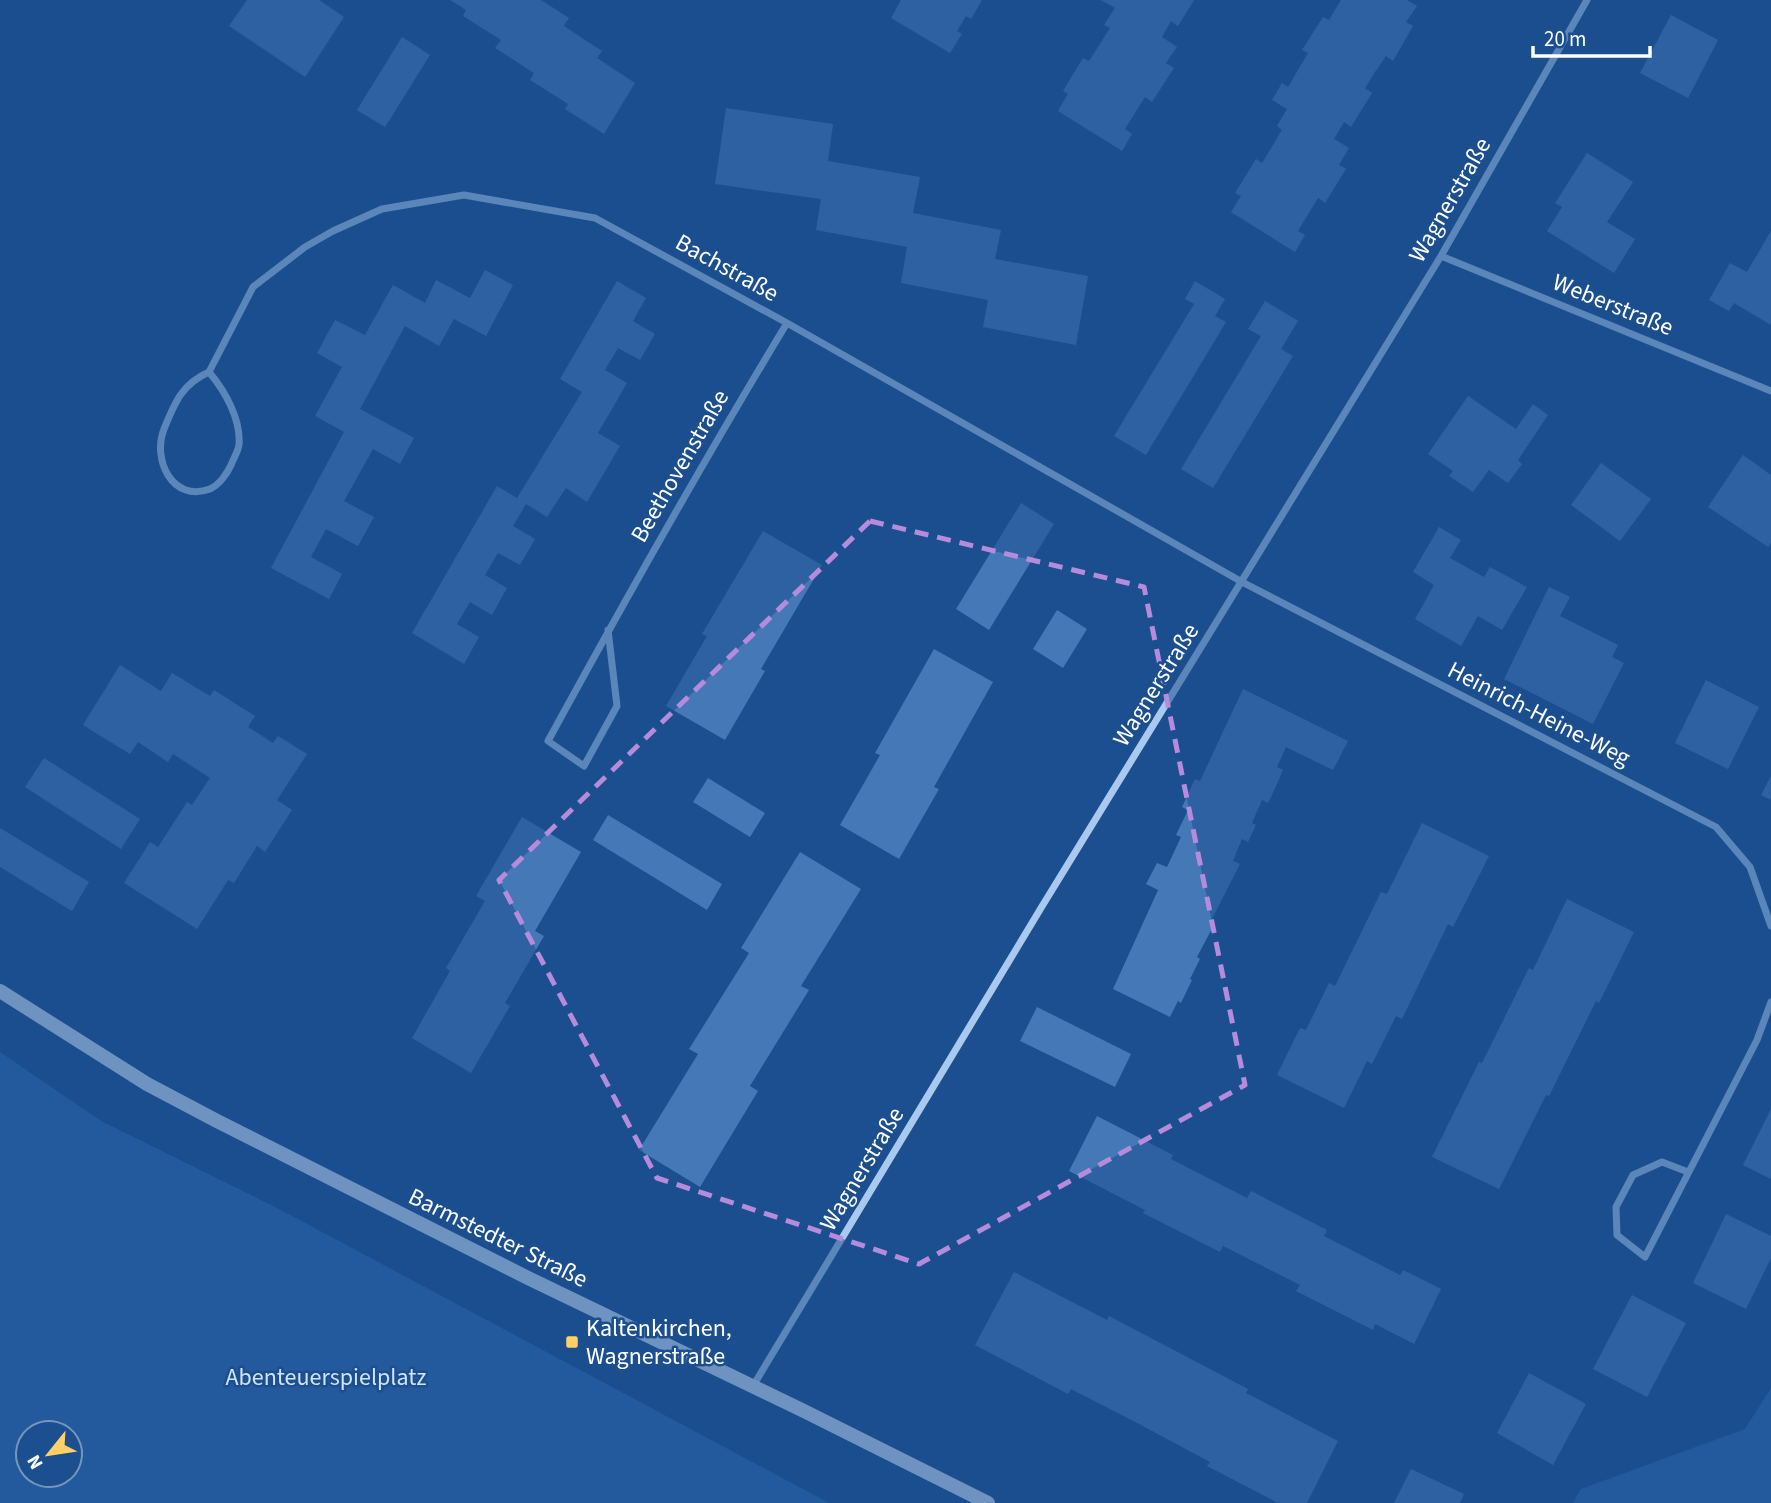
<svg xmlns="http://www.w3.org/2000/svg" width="1771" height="1503" font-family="'Source Sans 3',sans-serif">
<rect width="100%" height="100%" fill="#1b4f8f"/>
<!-- green -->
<path fill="#2e69ad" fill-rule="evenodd" d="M 0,1052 L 101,1121 L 277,1208 L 829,1503 L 0,1503 ZM 28,1433 L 70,1433 L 70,1475 L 28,1475 Z
M 1771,1388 L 1771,1503 L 1573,1503 L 1581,1489 L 1745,1429 Z"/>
<!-- building -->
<path fill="#4478b7" d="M 247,0 L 319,0 L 344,17 L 305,77 L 229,26 Z
M 450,0 L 541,0 L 569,18 L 564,26 L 602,51 L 597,58 L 635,83 L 604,134 L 565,109 L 568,104 L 530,80 L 534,73 L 495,48 L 501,40 L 463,16 L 466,10 Z
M 901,0 L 982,0 L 971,19 L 966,16 L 957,31 L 962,34 L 950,53 L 891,18 Z
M 1101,0 L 1194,0 L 1178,26 L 1171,21 L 1162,37 L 1177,47 L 1166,63 L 1174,68 L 1152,102 L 1145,97 L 1125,129 L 1132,134 L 1122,151 L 1058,111 L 1068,94 L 1063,91 L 1083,58 L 1089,61 L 1110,28 L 1104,25 L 1115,8 Z
M 1341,0 L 1407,0 L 1417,6 L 1406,22 L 1413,26 L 1393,61 L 1386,56 L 1375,72 L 1365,88 L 1372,93 L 1351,127 L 1344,122 L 1334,139 L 1349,148 L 1339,165 L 1346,169 L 1325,203 L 1318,198 L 1298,231 L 1305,235 L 1295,252 L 1231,212 L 1241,196 L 1235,193 L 1256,159 L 1262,163 L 1282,130 L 1277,126 L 1287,109 L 1272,100 L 1282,83 L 1288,87 L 1308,53 L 1302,50 L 1323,17 L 1329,20 Z
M 1671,15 L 1718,40 L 1688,98 L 1640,73 Z
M 402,37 L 430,55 L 385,127 L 357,110 Z
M 726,108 L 833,124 L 828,161 L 920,177 L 913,213 L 1001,230 L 995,259 L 1088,276 L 1076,345 L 983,327 L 988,300 L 901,283 L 907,247 L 816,230 L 821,199 L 715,184 Z
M 1587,153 L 1633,182 L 1607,222 L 1635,239 L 1614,273 L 1547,231 L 1562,207 L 1555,203 Z
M 1771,231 L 1771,325 L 1734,303 L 1729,311 L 1709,300 L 1730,263 L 1747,272 Z
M 485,270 L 513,285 L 486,336 L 454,319 L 439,346 L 405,326 L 360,409 L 414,438 L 400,464 L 373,449 L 344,501 L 374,517 L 358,546 L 326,529 L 311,557 L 342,574 L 329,599 L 271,568 L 344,432 L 315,416 L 342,367 L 317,353 L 335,320 L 365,335 L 393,285 L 425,303 L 436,280 L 470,298 Z
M 617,281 L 646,298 L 633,321 L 655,334 L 640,360 L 618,348 L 605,370 L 627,383 L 598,433 L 620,446 L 587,502 L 566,488 L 547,517 L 526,504 L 513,526 L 535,539 L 520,565 L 498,553 L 485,575 L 507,588 L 492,615 L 470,602 L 457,624 L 479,637 L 464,664 L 412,633 L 497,486 L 517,498 L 582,392 L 560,379 Z
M 1195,281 L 1225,299 L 1215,316 L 1226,322 L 1146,455 L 1114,436 L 1194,304 L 1185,299 Z
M 1265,301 L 1298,321 L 1281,349 L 1293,356 L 1213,488 L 1181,469 L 1261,336 L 1248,329 Z
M 1468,396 L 1516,429 L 1533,404 L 1548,415 L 1518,460 L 1522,464 L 1508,483 L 1489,470 L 1473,492 L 1449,476 L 1453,471 L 1428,454 Z
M 1743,455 L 1771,475 L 1771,542 L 1768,547 L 1708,507 Z
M 1601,463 L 1651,499 L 1620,541 L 1571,505 Z
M 1021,503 L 1054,524 L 989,630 L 956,609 Z
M 1439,527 L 1461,540 L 1450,558 L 1484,577 L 1490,567 L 1527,587 L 1502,630 L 1478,616 L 1461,646 L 1415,619 L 1434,585 L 1413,572 Z
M 763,531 L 822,565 L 761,669 L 765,671 L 725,740 L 666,706 L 707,636 L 702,634 Z
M 1549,587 L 1570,597 L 1560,616 L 1618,645 L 1612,657 L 1624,663 L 1593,724 L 1504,679 Z
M 1057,610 L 1087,629 L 1063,668 L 1033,649 Z
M 934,649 L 993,682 L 934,787 L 939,789 L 899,859 L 840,825 L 880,755 L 875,753 Z
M 120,665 L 161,691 L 172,673 L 210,696 L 214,690 L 255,716 L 248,727 L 273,743 L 278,736 L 307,754 L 277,800 L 292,810 L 265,852 L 257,846 L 234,883 L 228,880 L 197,929 L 124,883 L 150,842 L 158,847 L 187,802 L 192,805 L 210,778 L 173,754 L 168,762 L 138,742 L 130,754 L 83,725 Z
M 1706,680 L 1759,707 L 1728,769 L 1675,743 Z
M 1243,689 L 1348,741 L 1333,770 L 1286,747 L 1277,767 L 1283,770 L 1277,784 L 1268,803 L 1262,800 L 1252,823 L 1256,825 L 1248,842 L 1242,839 L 1233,861 L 1240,864 L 1211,921 L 1215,923 L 1197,957 L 1200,959 L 1190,979 L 1192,980 L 1181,1003 L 1178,1001 L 1170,1017 L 1113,989 L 1158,890 L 1146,884 L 1157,863 L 1167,867 L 1181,837 L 1176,835 L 1188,810 L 1182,807 L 1195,779 L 1200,781 Z
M 44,758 L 140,819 L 121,849 L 25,787 Z
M 1771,776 L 1771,800 L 1761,795 Z
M 708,778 L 765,813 L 750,837 L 693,802 Z
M 608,815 L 722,884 L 707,910 L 593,840 Z
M 522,817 L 581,852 L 535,931 L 544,936 L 505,1003 L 510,1006 L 471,1073 L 412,1038 L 450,971 L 446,968 L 485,901 L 476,896 Z
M 1422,823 L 1489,856 L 1453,927 L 1448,924 L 1402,1019 L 1396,1016 L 1372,1064 L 1367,1061 L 1344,1108 L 1277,1075 L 1300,1028 L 1306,1030 L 1329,983 L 1335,986 L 1381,892 L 1387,894 Z
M 0,828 L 89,882 L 72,911 L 0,867 Z
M 800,852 L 861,889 L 801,986 L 809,990 L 750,1086 L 758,1091 L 700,1187 L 639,1150 L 698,1054 L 689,1049 L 749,953 L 741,948 Z
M 1567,899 L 1634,932 L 1599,1003 L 1596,1001 L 1549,1096 L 1546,1095 L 1499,1189 L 1432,1157 L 1479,1062 L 1482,1063 L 1529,968 L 1533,970 Z
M 1037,1007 L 1131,1054 L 1115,1087 L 1020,1041 Z
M 1771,1109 L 1771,1179 L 1743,1165 Z
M 1097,1116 L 1173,1155 L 1171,1159 L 1247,1198 L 1251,1191 L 1327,1230 L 1324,1236 L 1400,1275 L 1403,1270 L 1441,1289 L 1414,1344 L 1375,1324 L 1373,1330 L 1296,1291 L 1300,1285 L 1223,1246 L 1220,1252 L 1143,1213 L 1145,1210 L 1069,1171 Z
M 1726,1214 L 1771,1236 L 1771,1258 L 1746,1309 L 1693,1283 Z
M 1014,1272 L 1107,1320 L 1109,1316 L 1248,1389 L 1246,1393 L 1338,1441 L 1307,1503 L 1278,1503 L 1207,1466 L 1210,1462 L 1141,1425 L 1071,1389 L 1068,1394 L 975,1345 Z
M 1632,1295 L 1686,1323 L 1647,1397 L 1593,1369 Z
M 1529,1373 L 1586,1404 L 1553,1465 L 1497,1433 Z
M 1411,1469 L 1464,1494 L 1460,1503 L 1394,1503 Z"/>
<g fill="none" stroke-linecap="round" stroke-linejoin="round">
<!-- minor -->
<path stroke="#a9c9ee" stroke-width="7" d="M 1441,256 L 1771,391
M 209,372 C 225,391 241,419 239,445 C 238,452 233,459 231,465 C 227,474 219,485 210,489 C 172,503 152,459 164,429 C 175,402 182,384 209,372 L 253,287 L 305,247 L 333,231 L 382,209 L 464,195 L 595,218 L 787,323 L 1242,582 L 1716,827 L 1750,867 L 1771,926
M 608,630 L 617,706 L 584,766 L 548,741 C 625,600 704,460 787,323
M 1688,1172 L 1662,1162 L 1633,1175 L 1616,1207 L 1617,1235 L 1645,1257 L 1757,1040 L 1771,1002
M 753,1386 L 1041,908 L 1441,256 L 1587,0"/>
<!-- secondary -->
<path stroke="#d6e6fa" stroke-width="14" d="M 0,991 L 147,1084 L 217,1121 L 528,1278 L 804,1411 L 988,1503"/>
</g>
<!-- marked area -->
<path d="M0 0H1771V1503H0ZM 870,521 L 1144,587 L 1245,1085 L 919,1264 L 657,1178 L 499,880 Z" fill="#1b4f8f" fill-opacity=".55" fill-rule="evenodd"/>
<path fill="none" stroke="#b68bdc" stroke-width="5" stroke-dasharray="14 9" stroke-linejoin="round" d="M 870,521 L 1144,587 L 1245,1085 L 919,1264 L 657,1178 L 499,880 Z"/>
<!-- markers -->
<rect fill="#ffd166" stroke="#1b4f8f" stroke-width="2.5" x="565" y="1335" width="14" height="14" rx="3.5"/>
<g text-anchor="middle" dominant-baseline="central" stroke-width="5" stroke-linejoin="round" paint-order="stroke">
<!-- street labels -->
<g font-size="24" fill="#fff" stroke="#1b4f8f">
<text transform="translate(1450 200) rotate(-60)">Wagnerstraße</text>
<text transform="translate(727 268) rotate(29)">Bachstraße</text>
<text transform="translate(1613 305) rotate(22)">Weberstraße</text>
<text transform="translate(680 466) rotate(-60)">Beethovenstraße</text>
<text transform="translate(1156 685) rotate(-58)">Wagnerstraße</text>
<text transform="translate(1539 714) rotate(27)">Heinrich-Heine-Weg</text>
<text transform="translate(862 1169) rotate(-59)">Wagnerstraße</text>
<text transform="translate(498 1238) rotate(26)">Barmstedter Straße</text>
</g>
<!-- poi labels -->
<g font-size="24" fill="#fff" stroke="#1b4f8f" text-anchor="start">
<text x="586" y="1328">Kaltenkirchen,<tspan x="586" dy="28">Wagnerstraße</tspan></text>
</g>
<!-- park labels -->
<g font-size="24" fill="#cfe3fa" stroke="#1b4f8f">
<text x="326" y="1377">Abenteuerspielplatz</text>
</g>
</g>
<!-- north arrow -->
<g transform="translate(49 1454) rotate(240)"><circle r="33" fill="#1b4f8f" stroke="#7695bc" stroke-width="2"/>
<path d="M0-5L12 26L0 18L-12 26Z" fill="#ffd166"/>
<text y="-10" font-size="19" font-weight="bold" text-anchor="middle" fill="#ffffff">N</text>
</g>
<!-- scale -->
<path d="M1533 46v10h117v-10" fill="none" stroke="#ffffff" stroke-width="3.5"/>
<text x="1544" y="46" font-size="21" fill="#ffffff" stroke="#1b4f8f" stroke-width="5" paint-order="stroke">20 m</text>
</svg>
